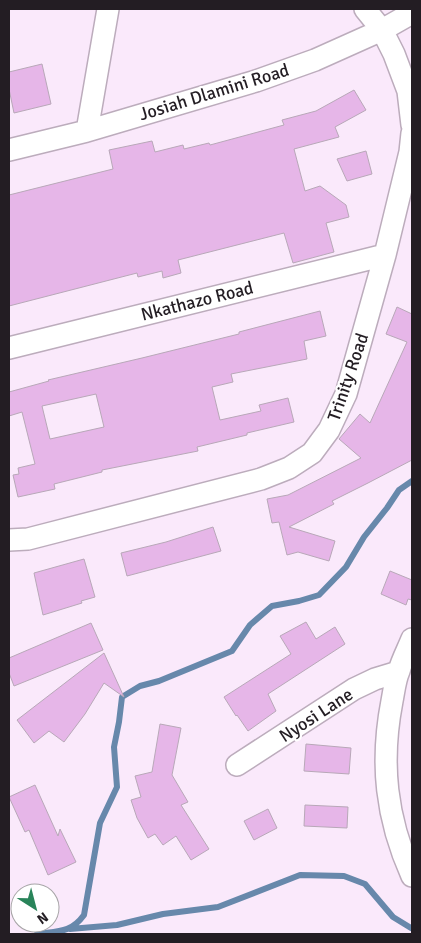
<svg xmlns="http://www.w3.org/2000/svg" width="421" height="943" font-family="Signika,sans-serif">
<rect width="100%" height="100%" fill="#fae9fb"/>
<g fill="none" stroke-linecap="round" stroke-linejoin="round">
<!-- stream -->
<path stroke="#6788ab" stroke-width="6" d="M 70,929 L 117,925 L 163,914 L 218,907 L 300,875 L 344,876 L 365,884 L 393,917 L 411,928
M 37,934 C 58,931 71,933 84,915 L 100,823 L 117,787 L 114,747 L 119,722 L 122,697 L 140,686 L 159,681 L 232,651 L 250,625 L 272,606 L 299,601 L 319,595 L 346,567 L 364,537 L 387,508 L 399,490 L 412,481"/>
</g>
<!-- building -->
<path fill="#e6b6e8" stroke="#b8a8b8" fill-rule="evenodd" d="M 42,64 L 51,104 L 14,113 L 9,89 L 9,72 Z
M 354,90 L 366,110 L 335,127 L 339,137 L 294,149 L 305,191 L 320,186 L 346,205 L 349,217 L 326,223 L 334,252 L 293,263 L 284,233 L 178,260 L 181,273 L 163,278 L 162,271 L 138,277 L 137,273 L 9,306 L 9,195 L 113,169 L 109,150 L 152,141 L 155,152 L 183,145 L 184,149 L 209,143 L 210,145 L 284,125 L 282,120 L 316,111 Z
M 366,151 L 372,174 L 347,181 L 337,159 Z
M 397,307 L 412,314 L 412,460 L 368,483 L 332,501 L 334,504 L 289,527 L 335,541 L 329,561 L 298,552 L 287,555 L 279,522 L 272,523 L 267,499 L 288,495 L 361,458 L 339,439 L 360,414 L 370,423 L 407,342 L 386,334 Z
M 320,311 L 326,336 L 304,341 L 307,359 L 231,374 L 233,382 L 212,387 L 220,420 L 261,411 L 259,405 L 288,398 L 294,422 L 247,433 L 247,435 L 197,447 L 198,451 L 102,470 L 102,472 L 54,484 L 55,489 L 18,497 L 13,475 L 19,474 L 18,468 L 35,464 L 22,412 L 9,416 L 9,392 L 49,381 L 48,380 L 142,358 L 239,334 L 239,332 ZM 96,394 L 104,427 L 50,439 L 42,406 Z
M 213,527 L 221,551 L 127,576 L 121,553 L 166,542 Z
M 84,559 L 95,597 L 81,601 L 82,603 L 43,615 L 34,573 Z
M 390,571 L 412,580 L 412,600 L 408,599 L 406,605 L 381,594 Z
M 306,622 L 316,639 L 335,627 L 345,644 L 268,694 L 276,711 L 248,731 L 237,715 L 236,716 L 224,697 L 291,654 L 280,636 Z
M 91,623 L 103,650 L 14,686 L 9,673 L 9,658 Z
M 104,653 L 124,697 L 104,683 L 85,714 L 64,742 L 49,731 L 34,743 L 17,720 Z
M 160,724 L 181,728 L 172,775 L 188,802 L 181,805 L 209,849 L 191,860 L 176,836 L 163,845 L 155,834 L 148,838 L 137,818 L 131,800 L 141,797 L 135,776 L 152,772 Z
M 306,744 L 351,748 L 349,774 L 304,771 Z
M 35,785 L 58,836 L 60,829 L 76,862 L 48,875 L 29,830 L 25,832 L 9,797 Z
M 305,805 L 348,807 L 347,828 L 304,826 Z
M 268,809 L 277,828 L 254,840 L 244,821 Z"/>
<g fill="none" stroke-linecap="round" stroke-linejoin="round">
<!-- minor casing -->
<g stroke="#bcacbc" stroke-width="24">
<path id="minor" d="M 365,9 L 382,30 L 394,54 L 408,91 L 412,125
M 87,131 L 108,9
M 9,150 L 87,131 L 256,81 L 315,60 L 382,30 L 412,13
M 9,348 L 385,255
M 9,540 L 28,539 L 261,479 L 289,468 L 312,453 L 329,430 L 346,394 L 385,255 L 410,152 L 412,133
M 412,639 C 408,649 402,660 399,671 C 395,680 394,691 392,701 C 380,763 386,818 412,876
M 237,765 L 354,689 L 375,679 L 398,672"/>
</g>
<!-- minor -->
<use href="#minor" stroke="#fff" stroke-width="21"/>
</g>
<g text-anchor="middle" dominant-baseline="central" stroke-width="4.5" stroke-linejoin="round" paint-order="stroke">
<!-- street labels -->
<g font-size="18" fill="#231d23" stroke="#fff">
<text transform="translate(214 92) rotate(-17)">Josiah Dlamini Road</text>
<text transform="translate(197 301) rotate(-14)">Nkathazo Road</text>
<text transform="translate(348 377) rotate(-71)">Trinity Road</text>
<text transform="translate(316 715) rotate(-33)">Nyosi Lane</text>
</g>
</g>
<!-- border -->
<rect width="421" height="943" fill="none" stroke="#231d23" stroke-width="20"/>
<!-- north arrow -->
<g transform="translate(35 908) rotate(144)"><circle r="24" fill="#ffffff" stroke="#a7a5a7"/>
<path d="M0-4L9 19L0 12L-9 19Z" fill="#29845a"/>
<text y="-8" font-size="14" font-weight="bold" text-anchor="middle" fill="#231d23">N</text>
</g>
</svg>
